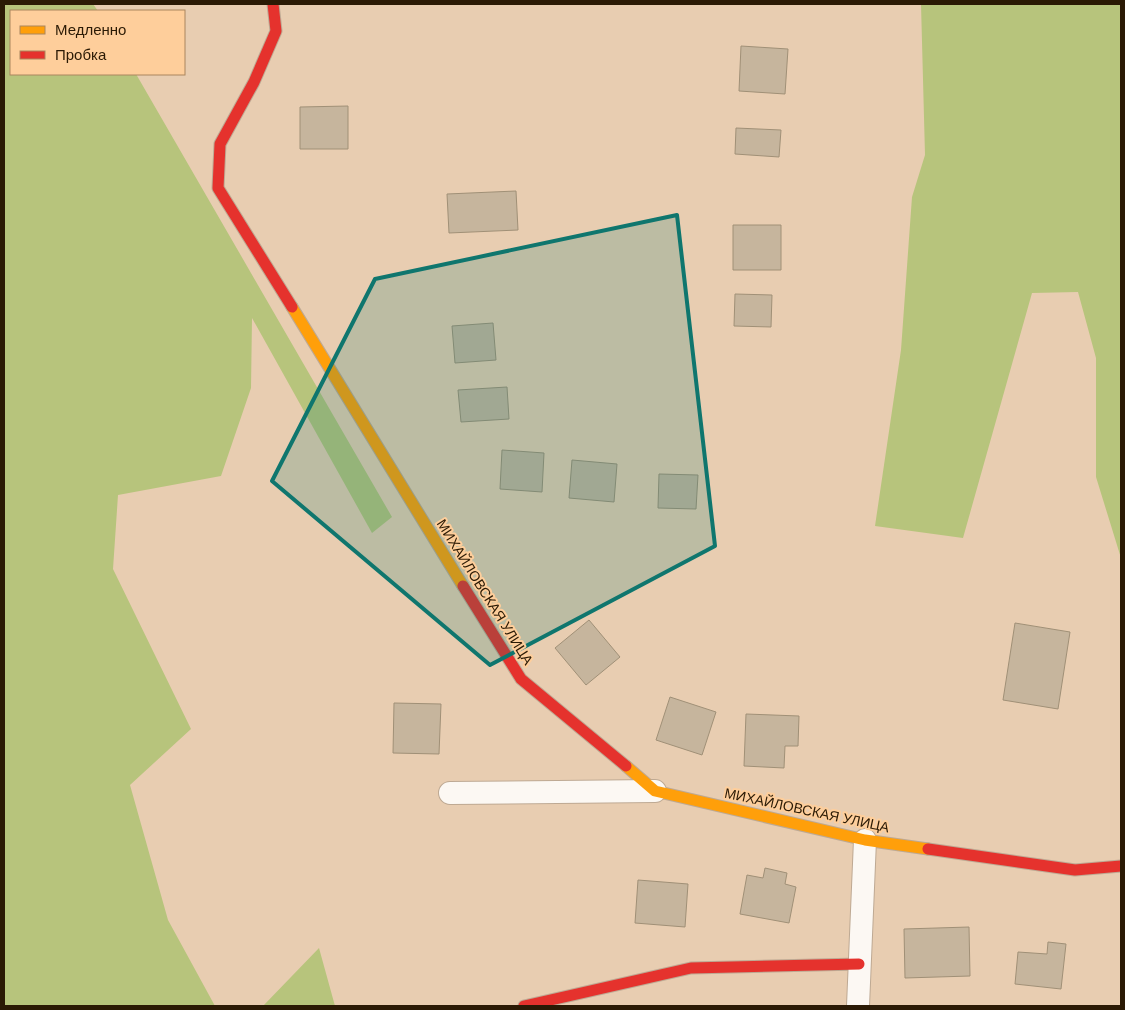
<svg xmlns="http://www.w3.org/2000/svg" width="1125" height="1010" font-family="'DM Sans',sans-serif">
<rect width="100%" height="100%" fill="#e8cdb1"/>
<!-- forest -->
<path fill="#b7c47c" d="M 4,4 L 93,4 L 98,11 L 11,11 L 11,74 L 136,74 L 392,517 L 372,533 L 252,318 L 251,388 L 221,476 L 118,495 L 113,569 L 191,729 L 130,785 L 168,920 L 215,1006 L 4,1006 Z
M 921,4 L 1121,4 L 1121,558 L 1096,477 L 1096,358 L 1078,292 L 1032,293 L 963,538 L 875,526 L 901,350 L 912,197 L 925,155 Z
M 319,948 L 335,1006 L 263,1006 Z"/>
<!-- building -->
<path fill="#c6b59d" stroke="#a09077" d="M 741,46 L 788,49 L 785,94 L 739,91 Z
M 348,106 L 348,149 L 300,149 L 300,107 Z
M 736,128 L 781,130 L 779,157 L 735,154 Z
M 516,191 L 518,230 L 449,233 L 447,194 Z
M 733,225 L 781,225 L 781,270 L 733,270 Z
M 735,294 L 772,295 L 771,327 L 734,326 Z
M 493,323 L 496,360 L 455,363 L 452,326 Z
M 507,387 L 509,419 L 461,422 L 458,390 Z
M 502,450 L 544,453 L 542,492 L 500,489 Z
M 572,460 L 617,464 L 614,502 L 569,498 Z
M 659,474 L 698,475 L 696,509 L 658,508 Z
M 589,620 L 620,657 L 586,685 L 555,648 Z
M 1015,623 L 1070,632 L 1058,709 L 1003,700 Z
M 670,697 L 716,712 L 702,755 L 656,740 Z
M 394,703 L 441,704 L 439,754 L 393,753 Z
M 746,714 L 799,716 L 798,746 L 785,746 L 784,768 L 744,766 Z
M 765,868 L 787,873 L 785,884 L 796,887 L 789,923 L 740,914 L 747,875 L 763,878 Z
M 638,880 L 688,884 L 685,927 L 635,923 Z
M 969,927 L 970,976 L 905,978 L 904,929 Z
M 1048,942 L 1066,944 L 1061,989 L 1015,984 L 1018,952 L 1047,954 Z"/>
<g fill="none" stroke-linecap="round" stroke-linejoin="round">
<!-- street casing -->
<g stroke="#bea993" stroke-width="24">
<path id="street" d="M 450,793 L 655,791
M 858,1006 L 865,840"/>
</g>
<!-- slow casing -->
<g stroke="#bea993" stroke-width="13">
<path id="slow" d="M 292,307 L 463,586
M 626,766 L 655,791 L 865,840 L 928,849"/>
</g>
<!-- jam casing -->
<g stroke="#bea993" stroke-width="13">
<path id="jam" d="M 273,4 L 276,31 L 254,82 L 220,144 L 218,188 L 292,307
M 463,586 L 521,679 L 626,766
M 928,849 L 1075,870 L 1121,866
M 524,1006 L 691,968 L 859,964"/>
</g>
<!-- street -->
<use href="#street" stroke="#fcf8f3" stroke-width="22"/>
<!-- slow -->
<use href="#slow" stroke="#ff9f0a" stroke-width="11"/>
<!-- jam -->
<use href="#jam" stroke="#e5322d" stroke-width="11"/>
</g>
<!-- marked area -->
<path fill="#0f766e" fill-opacity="0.2" stroke="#0f766e" stroke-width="4" stroke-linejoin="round" d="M 677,215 L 715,546 L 490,665 L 272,481 L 375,279 Z"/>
<g text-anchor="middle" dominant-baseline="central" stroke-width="4" stroke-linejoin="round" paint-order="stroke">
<!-- street labels -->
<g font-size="14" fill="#2b1a05" stroke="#fece9b">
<text transform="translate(485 592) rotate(58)">МИХАЙЛОВСКАЯ УЛИЦА</text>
<text transform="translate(807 810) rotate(12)">МИХАЙЛОВСКАЯ УЛИЦА</text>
</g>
</g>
<!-- border -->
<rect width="1125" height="1010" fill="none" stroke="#2b1a05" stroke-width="10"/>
<!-- legend -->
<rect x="10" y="10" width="175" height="65" fill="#fece9b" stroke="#aa865f"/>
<rect x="20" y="26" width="25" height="8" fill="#ff9f0a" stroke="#aa865f"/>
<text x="55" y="35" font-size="15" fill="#2b1a05">Медленно</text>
<rect x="20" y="51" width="25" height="8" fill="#e5322d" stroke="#aa865f"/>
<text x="55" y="60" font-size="15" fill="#2b1a05">Пробка</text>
</svg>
